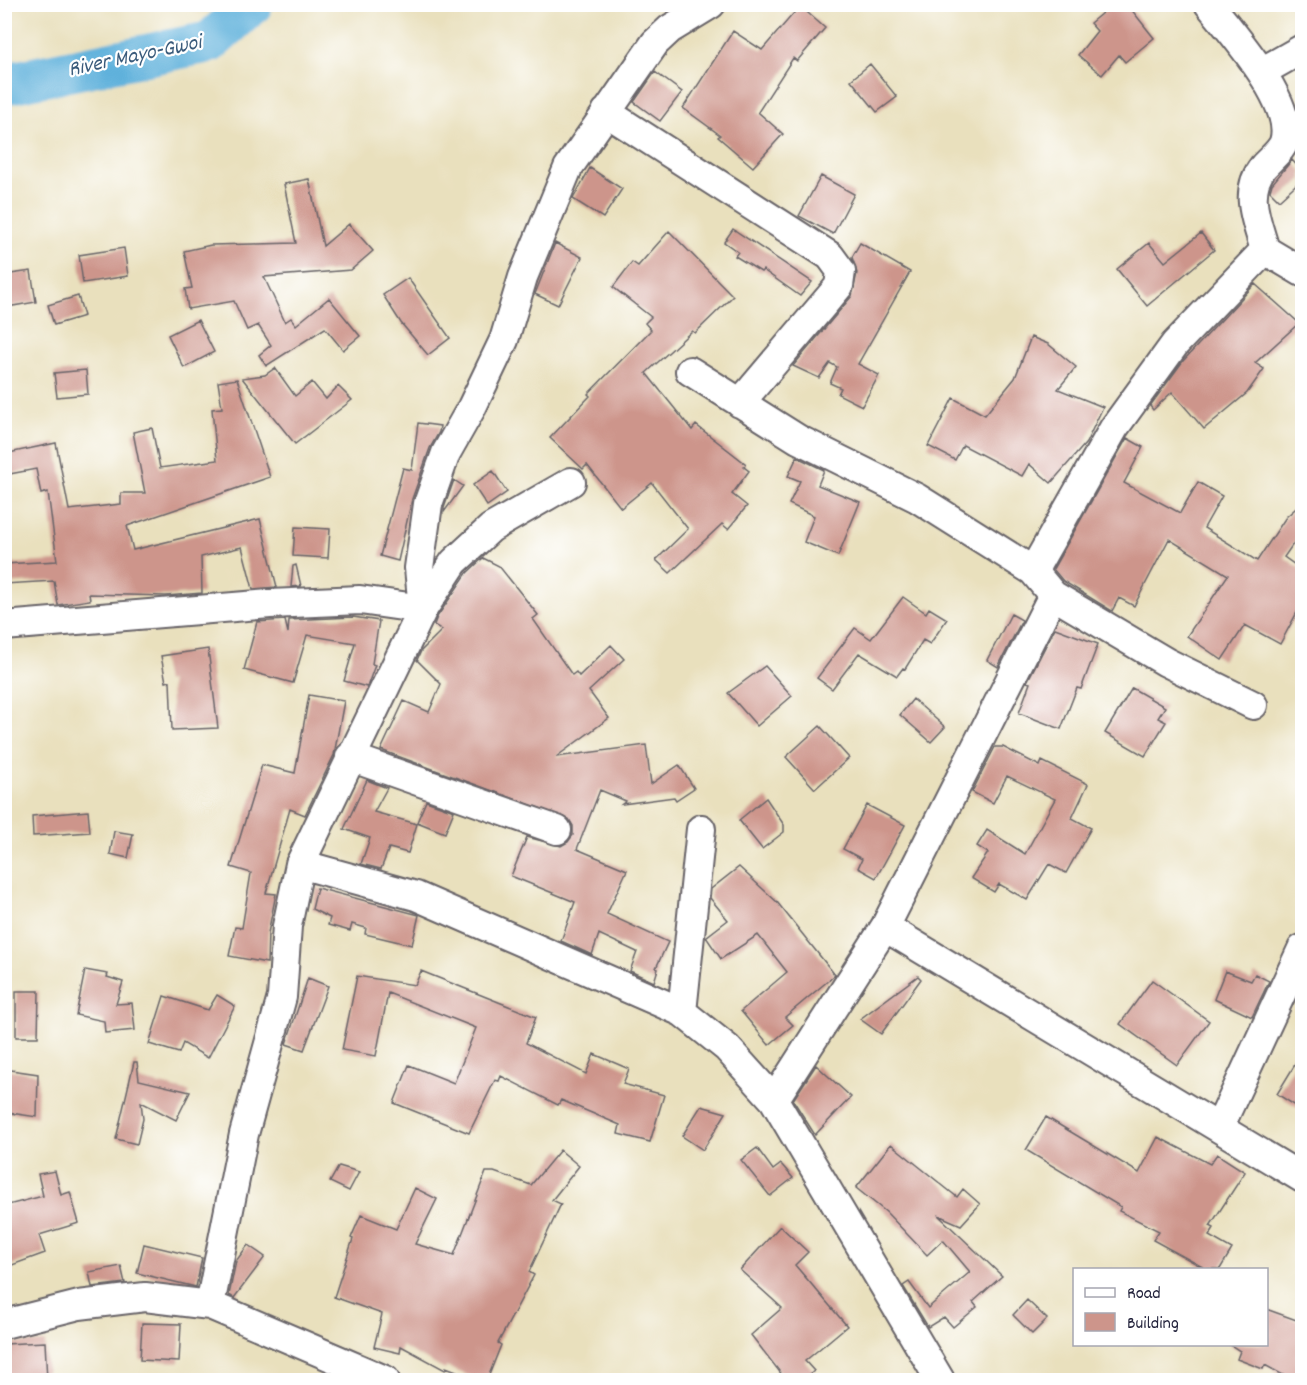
<svg xmlns="http://www.w3.org/2000/svg" width="1307" height="1385" font-family="Dekko,sans-serif">
<rect width="100%" height="100%" fill="#fff"/>
<filter id="ink" filterUnits="userSpaceOnUse"><feTurbulence type="fractalNoise" baseFrequency=".0167" numOctaves="2"/><feDisplacementMap in="SourceGraphic" scale="12" xChannelSelector="R" yChannelSelector="G"/><feConvolveMatrix kernelMatrix="1 2 1 2 8 2 1 2 1" color-interpolation-filters="sRGB"/></filter>
<filter id="wash" filterUnits="userSpaceOnUse"><feTurbulence type="fractalNoise" baseFrequency=".008" numOctaves="4" result="noise"/><feDisplacementMap in="SourceGraphic" scale="24" xChannelSelector="R" yChannelSelector="G"/><feGaussianBlur stdDeviation="1.35" result="paint"/><feColorMatrix in="noise" values="0 0 0 0 0 0 0 0 0 0 0 0 0 0 0 0 0 1.4 0 .05"/><feComposite in="paint" operator="in"/></filter>
<g filter="url(#wash)">
<rect width="100%" height="100%" fill="#e9e0bd"/>
<g fill="none" stroke-linecap="round" stroke-linejoin="round">
<!-- river -->
<path stroke="#5fb1db" stroke-width="42" d="M 4,84 L 210,42 L 252,4"/>
</g>
<g id="blocks">
<!-- building -->
<path fill="#cd958b" d="M 1113,4 L 1127,4 L 1154,38 L 1125,62 L 1119,55 L 1102,75 L 1078,55 L 1097,31 L 1090,23 Z
M 800,6 L 825,28 L 797,61 L 793,58 L 758,112 L 783,134 L 753,167 L 718,137 L 720,135 L 683,108 L 733,31 L 762,50 Z
M 870,64 L 897,97 L 877,112 L 851,80 Z
M 655,72 L 682,92 L 660,121 L 634,102 Z
M 1292,160 L 1302,171 L 1302,179 L 1279,200 L 1270,191 L 1272,184 Z
M 590,168 L 622,189 L 603,218 L 573,199 Z
M 821,176 L 854,194 L 833,234 L 799,216 Z
M 309,179 L 323,246 L 349,224 L 373,251 L 351,270 L 264,277 L 285,322 L 291,318 L 296,325 L 329,298 L 360,336 L 343,350 L 325,328 L 266,366 L 259,355 L 271,345 L 258,325 L 247,330 L 234,301 L 188,309 L 185,289 L 192,288 L 184,251 L 211,245 L 296,243 L 284,184 Z
M 733,229 L 812,282 L 800,296 L 763,270 L 761,272 L 735,256 L 738,252 L 724,242 Z
M 669,231 L 733,296 L 695,333 L 692,331 L 646,373 L 692,430 L 696,425 L 746,464 L 744,467 L 749,471 L 732,494 L 747,506 L 728,529 L 722,524 L 670,573 L 656,560 L 688,529 L 652,483 L 621,508 L 587,465 L 583,469 L 550,438 L 590,396 L 588,394 L 651,330 L 645,323 L 651,317 L 613,287 L 632,262 L 638,266 Z
M 1201,233 L 1214,250 L 1147,306 L 1117,269 L 1149,243 L 1165,262 Z
M 555,243 L 582,257 L 558,305 L 535,294 Z
M 860,243 L 910,272 L 858,364 L 879,375 L 862,406 L 838,394 L 841,388 L 830,383 L 837,367 L 830,363 L 819,378 L 793,366 L 852,296 L 857,273 L 852,257 Z
M 124,248 L 128,276 L 83,283 L 79,255 Z
M 31,271 L 36,302 L 7,307 L 4,275 Z
M 408,278 L 450,338 L 428,355 L 401,323 L 383,295 Z
M 1255,284 L 1299,323 L 1255,363 L 1264,369 L 1247,393 L 1204,429 L 1172,392 L 1153,410 L 1150,406 L 1183,361 Z
M 78,296 L 84,316 L 54,325 L 48,305 Z
M 198,320 L 214,352 L 184,368 L 168,335 Z
M 1031,337 L 1048,344 L 1076,367 L 1058,389 L 1103,407 L 1086,443 L 1051,483 L 1029,464 L 1022,476 L 963,445 L 955,460 L 928,446 L 953,398 L 985,415 L 1015,378 Z
M 275,368 L 295,396 L 312,382 L 326,399 L 338,386 L 352,400 L 295,444 L 242,378 L 265,375 Z
M 86,370 L 88,394 L 57,397 L 54,373 Z
M 237,379 L 270,477 L 127,526 L 133,550 L 260,519 L 277,587 L 253,589 L 242,547 L 201,557 L 202,593 L 166,596 L 89,594 L 90,600 L 58,605 L 54,581 L 4,584 L 4,564 L 57,561 L 48,492 L 41,494 L 36,469 L 4,475 L 4,454 L 56,443 L 69,510 L 121,504 L 121,493 L 145,493 L 133,432 L 152,428 L 160,468 L 217,460 L 212,409 L 222,408 L 218,382 Z
M 418,423 L 440,426 L 439,432 L 430,448 L 412,499 L 398,561 L 380,556 L 403,468 L 412,470 Z
M 1127,438 L 1143,447 L 1124,483 L 1180,513 L 1198,482 L 1222,496 L 1204,528 L 1257,561 L 1286,517 L 1302,503 L 1302,531 L 1284,557 L 1302,570 L 1302,603 L 1280,644 L 1245,625 L 1222,660 L 1187,636 L 1228,575 L 1169,539 L 1134,606 L 1119,598 L 1112,611 L 1063,581 L 1053,569 Z
M 797,457 L 824,470 L 818,485 L 860,502 L 838,556 L 804,542 L 814,516 L 789,504 L 800,481 L 788,476 Z
M 493,471 L 507,492 L 487,506 L 473,485 Z
M 454,480 L 463,486 L 444,512 L 444,508 Z
M 295,527 L 330,529 L 328,558 L 293,556 Z
M 483,558 L 499,566 L 538,615 L 533,619 L 572,675 L 576,672 L 579,676 L 611,645 L 624,659 L 589,691 L 609,718 L 556,757 L 646,745 L 651,784 L 679,765 L 694,788 L 676,800 L 674,797 L 622,804 L 626,801 L 600,790 L 577,849 L 627,870 L 607,914 L 668,942 L 656,968 L 658,969 L 654,982 L 630,971 L 637,952 L 599,934 L 592,955 L 561,941 L 575,902 L 511,876 L 527,837 L 561,846 L 568,842 L 573,835 L 573,826 L 569,819 L 381,750 L 404,701 L 429,712 L 441,684 L 417,660 L 421,651 L 442,630 L 434,625 L 437,617 L 467,573 Z
M 296,565 L 301,586 L 291,587 L 293,566 Z
M 903,597 L 926,613 L 929,608 L 947,619 L 930,644 L 923,640 L 905,669 L 903,668 L 897,676 L 859,653 L 832,689 L 817,678 L 855,628 L 871,639 Z
M 1011,614 L 1022,620 L 998,667 L 987,660 Z
M 353,617 L 379,621 L 372,664 L 375,665 L 367,687 L 344,681 L 355,643 L 307,635 L 293,683 L 244,670 L 257,622 L 285,620 L 288,633 L 289,620 Z
M 1055,628 L 1098,644 L 1081,689 L 1077,688 L 1061,729 L 1019,713 L 1030,683 L 1027,682 Z
M 208,649 L 218,728 L 172,730 L 170,681 L 166,682 L 161,656 Z
M 765,666 L 792,696 L 757,726 L 728,693 Z
M 1132,688 L 1165,707 L 1158,718 L 1166,722 L 1145,756 L 1105,733 Z
M 309,695 L 344,701 L 334,755 L 305,815 L 290,809 L 266,893 L 276,894 L 268,933 L 267,963 L 229,956 L 235,927 L 242,928 L 251,873 L 231,867 L 262,765 L 295,773 Z
M 913,699 L 945,727 L 931,742 L 900,715 Z
M 820,726 L 849,758 L 815,789 L 786,757 Z
M 995,747 L 1003,747 L 1040,766 L 1042,761 L 1088,784 L 1072,818 L 1091,828 L 1066,873 L 1049,864 L 1027,900 L 999,884 L 994,892 L 971,878 L 988,853 L 977,846 L 987,830 L 1025,854 L 1055,799 L 1007,776 L 993,803 L 972,792 Z
M 367,780 L 387,788 L 374,812 L 417,824 L 408,853 L 389,848 L 381,869 L 361,864 L 370,838 L 344,829 Z
M 766,798 L 784,825 L 784,832 L 762,849 L 739,820 Z
M 426,801 L 454,811 L 445,833 L 417,822 Z
M 867,805 L 905,825 L 876,878 L 858,868 L 862,859 L 843,849 Z
M 88,811 L 90,832 L 33,836 L 32,816 Z
M 114,831 L 133,834 L 128,858 L 110,854 Z
M 739,867 L 777,902 L 835,975 L 785,1017 L 793,1025 L 769,1045 L 741,1011 L 787,972 L 758,935 L 721,959 L 706,937 L 728,920 L 710,898 L 711,889 Z
M 317,888 L 419,915 L 412,945 L 365,934 L 366,928 L 352,924 L 350,931 L 328,925 L 330,918 L 312,909 Z
M 85,970 L 108,974 L 107,977 L 123,982 L 116,1004 L 132,1003 L 135,1030 L 105,1033 L 104,1021 L 76,1015 Z
M 421,971 L 536,1017 L 526,1043 L 586,1074 L 594,1054 L 629,1069 L 623,1084 L 664,1095 L 650,1142 L 618,1134 L 620,1125 L 561,1100 L 558,1105 L 501,1076 L 499,1081 L 495,1080 L 469,1133 L 394,1103 L 409,1065 L 454,1083 L 476,1028 L 388,993 L 376,1056 L 342,1050 L 357,976 L 415,985 Z
M 1225,971 L 1251,981 L 1255,974 L 1269,981 L 1252,1017 L 1214,999 Z
M 918,976 L 921,979 L 881,1034 L 860,1019 Z
M 308,978 L 328,986 L 304,1050 L 286,1044 Z
M 1152,980 L 1209,1021 L 1177,1065 L 1120,1024 Z
M 16,991 L 39,991 L 38,1037 L 16,1037 Z
M 217,995 L 235,1006 L 208,1058 L 183,1043 L 179,1053 L 149,1044 L 164,996 L 208,1010 Z
M 1302,1053 L 1302,1110 L 1277,1094 Z
M 134,1062 L 137,1062 L 139,1080 L 190,1092 L 176,1120 L 141,1102 L 143,1119 L 137,1144 L 116,1139 Z
M 816,1065 L 851,1097 L 815,1135 L 793,1100 Z
M 4,1069 L 38,1074 L 37,1117 L 4,1112 Z
M 701,1106 L 726,1113 L 703,1150 L 682,1136 Z
M 1046,1117 L 1139,1173 L 1158,1137 L 1210,1164 L 1217,1154 L 1245,1172 L 1210,1226 L 1214,1228 L 1209,1236 L 1232,1249 L 1220,1269 L 1206,1269 L 1153,1240 L 1159,1231 L 1119,1211 L 1121,1207 L 1026,1150 Z
M 891,1144 L 957,1197 L 963,1189 L 980,1204 L 961,1225 L 938,1215 L 1002,1276 L 973,1302 L 977,1307 L 953,1327 L 944,1317 L 928,1327 L 903,1286 L 909,1282 L 928,1308 L 970,1272 L 943,1240 L 927,1255 L 886,1212 L 856,1188 Z
M 757,1148 L 773,1170 L 781,1164 L 793,1178 L 770,1196 L 741,1160 Z
M 560,1150 L 579,1166 L 552,1200 L 561,1204 L 529,1272 L 534,1275 L 498,1343 L 501,1345 L 487,1380 L 480,1380 L 446,1367 L 445,1370 L 401,1346 L 400,1353 L 374,1347 L 382,1314 L 334,1297 L 353,1239 L 351,1238 L 361,1215 L 396,1229 L 415,1188 L 437,1199 L 415,1244 L 454,1255 L 486,1172 L 494,1172 L 531,1185 Z
M 339,1166 L 359,1172 L 349,1191 L 330,1182 Z
M 55,1171 L 61,1195 L 70,1192 L 79,1223 L 39,1235 L 45,1253 L 4,1268 L 4,1206 L 43,1196 L 38,1174 Z
M 780,1226 L 808,1252 L 795,1265 L 847,1326 L 805,1361 L 814,1371 L 803,1380 L 786,1380 L 751,1335 L 782,1308 L 740,1270 Z
M 144,1244 L 202,1258 L 196,1287 L 137,1273 Z
M 248,1245 L 265,1257 L 234,1298 L 229,1295 L 236,1261 Z
M 121,1266 L 125,1283 L 92,1287 L 89,1272 Z
M 1027,1300 L 1047,1319 L 1032,1334 L 1013,1315 Z
M 1266,1309 L 1302,1322 L 1302,1380 L 1292,1380 L 1265,1365 L 1263,1369 L 1237,1359 L 1240,1351 L 1229,1344 L 1266,1344 Z
M 142,1323 L 181,1324 L 179,1362 L 140,1360 Z
M 45,1342 L 47,1380 L 4,1380 L 4,1344 Z"/>
</g>
</g>
<g filter="url(#ink)">
<use href="#blocks" fill-opacity="0" stroke="#686468" stroke-width="1.5"/>
<g fill="none" stroke-linecap="round" stroke-linejoin="round">
<!-- street casing -->
<g stroke="#686468" stroke-width="32">
<path id="street" d="M 1209,4 C 1232,33 1296,104 1284,142 C 1281,151 1269,160 1263,167 C 1243,193 1257,221 1265,250 L 1302,272
M 1263,71 L 1302,49
M 606,112 L 830,256 L 841,271 L 839,286 L 740,403
M 690,371 L 798,439 L 917,498 L 1033,571 L 1053,595 L 1166,662 L 1253,705
M 1033,571 L 1114,428 L 1175,344 L 1265,250
M 423,609 L 419,568 L 428,504 L 446,453 L 472,407 L 504,340 L 523,277 L 568,168 L 655,43 L 670,29 L 711,4
M 4,626 L 270,604 L 360,600 L 423,609
M 350,757 L 557,830
M 300,864 L 416,896 L 682,1012 L 727,1048 L 774,1100 L 940,1380
M 885,927 L 1302,1178
M 682,1012 L 701,829
M 774,1100 L 885,927 L 1053,595
M 1219,1128 L 1302,949
M 210,1305 L 244,1134 L 282,997 L 287,926 L 300,864 L 423,609 L 454,562 L 491,528 L 571,482
M 4,1324 L 79,1305 L 145,1297 L 210,1305 L 385,1380"/>
</g>
<!-- street -->
<use href="#street" stroke="#fff" stroke-width="28"/>
</g>
</g>
<g text-anchor="middle" dominant-baseline="central" stroke-width="4.5" stroke-linejoin="round" paint-order="stroke">
<!-- water labels -->
<g font-size="22" font-style="italic" fill="#3a5b7b" stroke="#fff">
<text transform="translate(135 57) rotate(-12)">River Mayo-Gwoi</text>
</g>
</g>
<!-- margin -->
<rect width="1307" height="1385" fill="none" stroke="#fff" stroke-width="24"/>
<!-- legend -->
<rect x="1073" y="1268" width="195" height="78" fill="#ffffff" stroke="#a7a7b1" stroke-width="1.5"/>
<rect x="1085" y="1288" width="30" height="9" fill="#ffffff" stroke="#a7a7b1" stroke-width="1.5"/>
<text x="1127" y="1298" font-size="18" fill="#22223b">Road</text>
<rect x="1085" y="1313" width="30" height="18" fill="#cd958b" stroke="#a7a7b1" stroke-width="1.5"/>
<text x="1127" y="1328" font-size="18" fill="#22223b">Building</text>
</svg>
